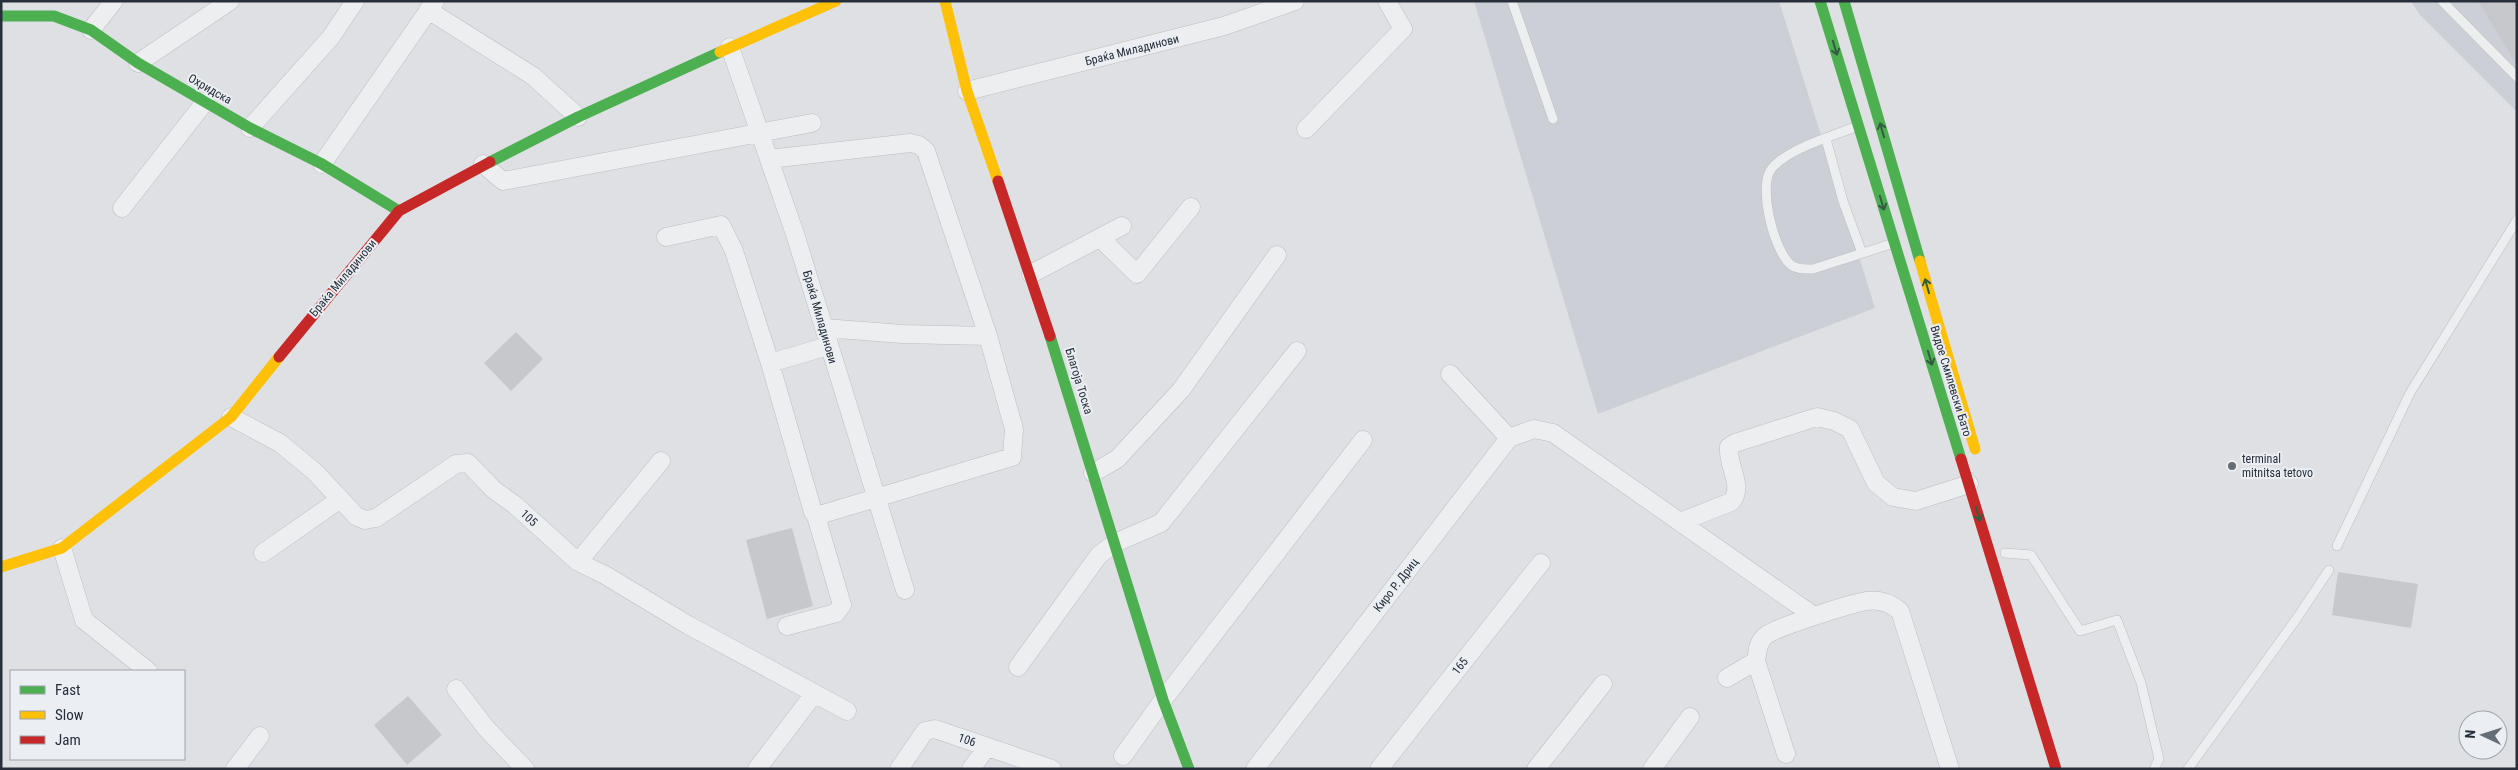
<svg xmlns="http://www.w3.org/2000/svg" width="2518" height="770" font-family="'Roboto Condensed',sans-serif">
<rect width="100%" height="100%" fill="#dee0e3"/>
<!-- built -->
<path fill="#ccd0d6" d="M 1474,1 L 1779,1 L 1875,308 L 1598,414 Z
M 2411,1 L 2517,1 L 2517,112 L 2420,15 Z"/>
<!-- building -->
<path fill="#c6c8cb" d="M 2478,1 L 2517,1 L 2517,65 Z
M 516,332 L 543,359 L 511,391 L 484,363 Z
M 792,528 L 813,606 L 767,619 L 746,540 Z
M 2338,572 L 2418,584 L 2411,628 L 2332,615 Z
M 408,696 L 442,735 L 407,765 L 374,725 Z"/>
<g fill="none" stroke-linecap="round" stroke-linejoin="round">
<!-- lane casing -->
<g stroke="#bcbec1" stroke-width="10">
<path id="lane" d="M 1512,1 L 1553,119
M 2442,1 L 2517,77
M 1858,126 C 1835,135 1783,150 1770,171 C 1759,190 1774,251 1791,265 C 1797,270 1805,269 1813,269 L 1894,243
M 1826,139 L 1843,201 L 1862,253
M 2337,546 L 2410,393 L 2517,220
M 2005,553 L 2031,555 L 2080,631 L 2117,620 L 2141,683 L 2159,759 L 2154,769
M 2188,769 L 2297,618 L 2329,570"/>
</g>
<!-- street casing -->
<g stroke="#bcbec1" stroke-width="19">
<path id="street" d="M 428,10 L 533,76 L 578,117
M 91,30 L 114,1
M 730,47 L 795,234 L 905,590
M 138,63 L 230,1
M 967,91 L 1224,26 L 1295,1
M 250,128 L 331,37 L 355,1
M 1306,129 L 1403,29 L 1387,1
M 769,159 L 910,143 L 919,145 L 926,151 L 988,336 L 903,334 L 824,328
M 322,164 L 435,1
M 483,164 L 503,181 L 812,123
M 122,208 L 205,102
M 666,237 L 721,225 L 734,251 L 770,363 L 813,512 L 816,516 L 1012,457 L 1014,429 L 988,336
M 1100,238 L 1137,274 L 1191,207
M 1031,274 L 1122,226
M 770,363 L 828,346
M 1450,374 L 1509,438
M 231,417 L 280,443 L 315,472 L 356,516 L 365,520 L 376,518 L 456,464 L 468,463 L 494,490 L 515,505 L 578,562 L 605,575 L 688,625 L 847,711
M 1093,473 L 1117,459 L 1181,390 L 1277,255
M 1680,522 L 1731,502 C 1745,486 1727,467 1729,447 L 1735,443 L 1817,417 L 1834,421 L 1850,429 L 1876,483 L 1893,497 L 1916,501 L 1969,484
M 62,548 L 84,620 L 148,671
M 263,553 L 339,500
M 578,562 L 661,461
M 787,626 L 836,613 L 842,605 L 816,516
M 1756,661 L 1786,754
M 1018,667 L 1099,555 L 1115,543 L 1161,523 L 1297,351
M 1727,678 L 1756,661 C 1757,653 1758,642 1765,636 C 1774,628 1852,603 1867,601 C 1880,599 1890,603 1900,611 L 1950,769
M 456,689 L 486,728 L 525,769
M 1123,756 L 1163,700 L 1363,440
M 235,769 L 260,736
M 757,769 L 814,694
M 899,769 L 925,731 L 935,729 L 1052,769
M 971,769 L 987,747
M 1255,769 L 1509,438 L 1534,429 L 1553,433 L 1814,616
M 1379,769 L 1541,563
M 1536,769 L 1603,684
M 1652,769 L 1690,717"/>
</g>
<!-- lane -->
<use href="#lane" stroke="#edeef0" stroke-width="9"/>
<!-- street -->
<use href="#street" stroke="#edeef0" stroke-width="18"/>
<!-- fast -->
<path stroke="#4caf50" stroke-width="11" d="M 1820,1 L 1961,459
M 1844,1 L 1920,261
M 1,16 L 54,16 L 91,30 L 138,63 L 250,128 L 322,164 L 399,211
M 490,162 L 578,117 L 720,52
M 1050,336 L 1163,700 L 1189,769"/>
<!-- slow -->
<path stroke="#ffc107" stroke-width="11" d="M 945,1 L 967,91 L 998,181
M 720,52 L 836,1
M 1920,261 L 1975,449
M 1,567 L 62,548 L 231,417 L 279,357"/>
<!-- jam -->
<path stroke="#c62828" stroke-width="11" d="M 998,181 L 1050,336
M 279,357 L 399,211 L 490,162
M 1961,459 L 2056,769"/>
</g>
<!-- one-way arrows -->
<defs><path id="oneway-shaft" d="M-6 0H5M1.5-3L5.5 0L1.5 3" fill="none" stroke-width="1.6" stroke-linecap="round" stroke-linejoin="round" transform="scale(1.25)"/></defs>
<g stroke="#345c42">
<use href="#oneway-shaft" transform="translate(1835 48) rotate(73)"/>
<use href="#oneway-shaft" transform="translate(1882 130) rotate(-106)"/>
<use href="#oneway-shaft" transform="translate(1882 203) rotate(73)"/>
<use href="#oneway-shaft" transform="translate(1927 286) rotate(-106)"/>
<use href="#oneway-shaft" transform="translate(1930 358) rotate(73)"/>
<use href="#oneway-shaft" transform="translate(1978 514) rotate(73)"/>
</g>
<!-- markers -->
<circle fill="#676d75" stroke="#ebeff3" stroke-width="2" cx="2232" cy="466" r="5"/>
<g text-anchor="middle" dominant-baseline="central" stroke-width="4" stroke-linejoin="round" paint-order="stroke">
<!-- street labels -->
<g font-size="12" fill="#272f3a" stroke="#ebeff3">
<text transform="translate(1132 50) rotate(-14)">Браќа Миладинови</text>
<text transform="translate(210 89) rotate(30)">Охридска</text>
<text transform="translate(343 278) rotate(-50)">Браќа Миладинови</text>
<text transform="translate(820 317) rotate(74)">Браќа Миладинови</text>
<text transform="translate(1079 381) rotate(73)">Благоја Тоска</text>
<text transform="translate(1951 381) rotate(73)">Видое Смилевски Бато</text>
<text transform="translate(529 518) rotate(43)">105</text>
<text transform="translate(1396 585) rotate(-52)">Киро Р. Дриц</text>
<text transform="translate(1460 666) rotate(-52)">165</text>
<text transform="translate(967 740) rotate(19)">106</text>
</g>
<!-- poi labels -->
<g font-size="12" fill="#272f3a" stroke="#ebeff3" text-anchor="start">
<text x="2242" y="459">terminal<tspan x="2242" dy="14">mitnitsa tetovo</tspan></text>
</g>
</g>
<!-- border -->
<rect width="2518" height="770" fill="none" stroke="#272f3a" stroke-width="5"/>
<!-- legend -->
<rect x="10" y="670" width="175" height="90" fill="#ebeff3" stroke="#9da2a9"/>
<rect x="20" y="686" width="25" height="8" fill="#4caf50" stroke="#9da2a9"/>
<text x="55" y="695" font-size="15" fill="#272f3a">Fast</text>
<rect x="20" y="711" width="25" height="8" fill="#ffc107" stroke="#9da2a9"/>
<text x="55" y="720" font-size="15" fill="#272f3a">Slow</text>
<rect x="20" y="736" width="25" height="8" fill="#c62828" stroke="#9da2a9"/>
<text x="55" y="745" font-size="15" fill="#272f3a">Jam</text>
<!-- north arrow -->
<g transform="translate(2483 735) rotate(274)"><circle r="24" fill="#ebeff3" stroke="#9da2a9"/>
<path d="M0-4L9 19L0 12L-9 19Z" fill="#676d75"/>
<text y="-8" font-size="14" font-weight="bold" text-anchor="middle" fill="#272f3a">N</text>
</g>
</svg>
